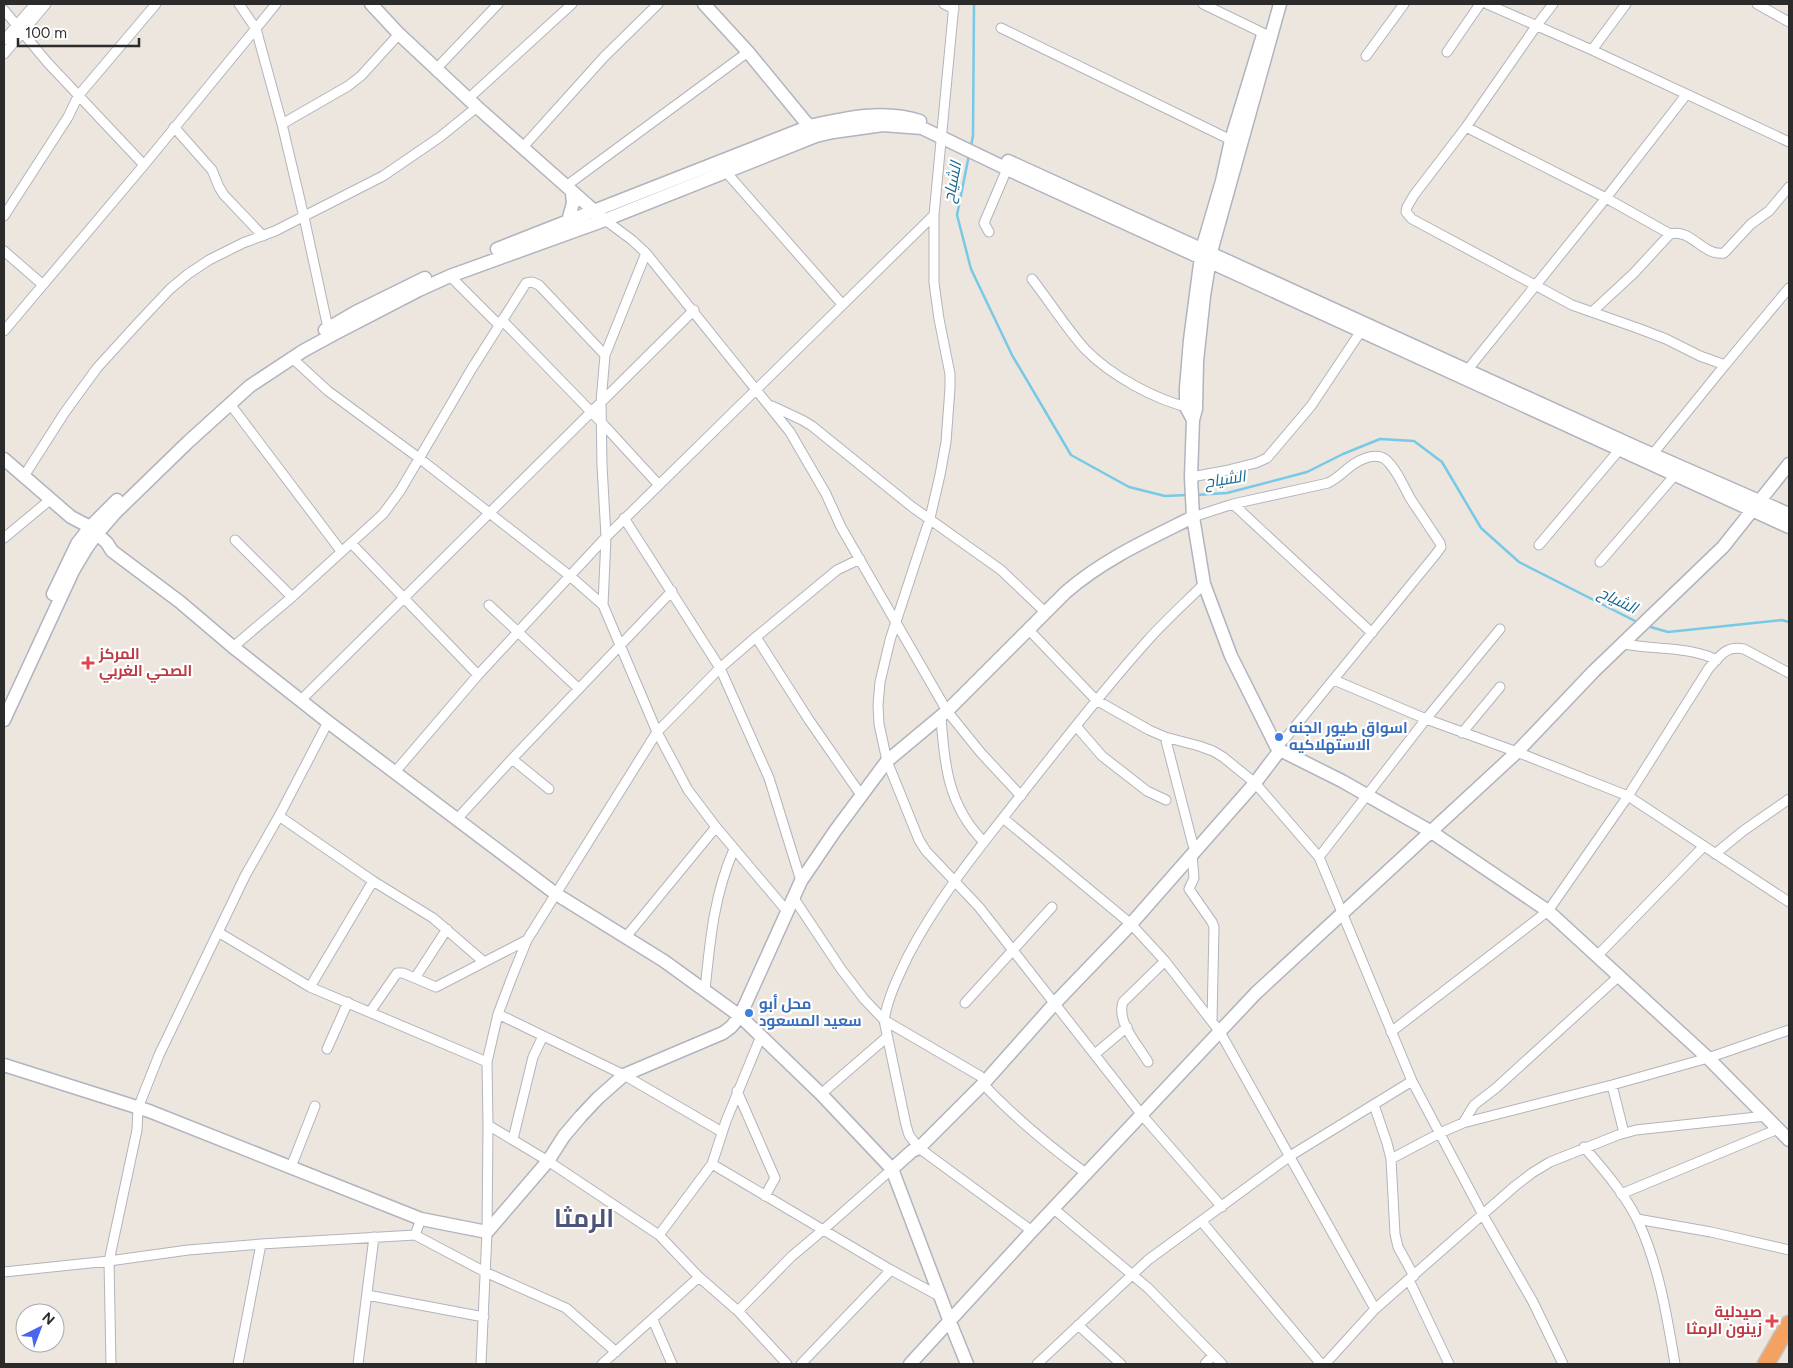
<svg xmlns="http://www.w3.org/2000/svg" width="1793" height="1368" font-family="Figtree,Cairo,sans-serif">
<rect width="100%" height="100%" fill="#ece6de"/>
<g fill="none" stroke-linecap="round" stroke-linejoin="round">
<!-- stream -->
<path stroke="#78c9e7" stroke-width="2.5" d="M 971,147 L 973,135 L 974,4
M 969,155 L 957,215 L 971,269 L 1012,355 L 1071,455 L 1129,487 L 1165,496 L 1187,495
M 1195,495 L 1227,493 L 1307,472 L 1343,454 L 1380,439 L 1414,441 L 1442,462 L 1481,528 L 1519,562 L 1637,622
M 1647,626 L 1668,632 L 1782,620 L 1789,622"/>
<!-- street casing -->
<g stroke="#b1b4be" stroke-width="11">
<path id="street" d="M 239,4 L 256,29 L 282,124 L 304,217 L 328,328
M 944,4 L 954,9
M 954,4 L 934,215 L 934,283 L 939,319 L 950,374 L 950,388 L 946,442 L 940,475 L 930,518 L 890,640 L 880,682 L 878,705 L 879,724 L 887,761 L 919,840 L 926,851 L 979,907 L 1142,1115 L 1222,1207
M 1203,4 L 1263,33
M 1487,4 L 1592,50 L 1789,142
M 1553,4 L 1537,25 L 1466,127 L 1414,195 L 1407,207 L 1406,212 L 1412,219 L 1572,305 L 1640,329 L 1666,339 L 1700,356 L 1725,365 L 1789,288
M 1757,4 L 1789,22
M 4,10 L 47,62 L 144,165
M 1001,28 L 1231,140
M 4,40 L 35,4
M 1592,50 L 1626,4
M 1447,52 L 1480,4
M 4,54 L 46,4
M 1366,56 L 1404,4
M 437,68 L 498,4
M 469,98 L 572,4
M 282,124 L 348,86 L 361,76 L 399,34
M 174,127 L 212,170 L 219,187 L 224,195 L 263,236
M 1466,127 L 1606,198 L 1670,234
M 523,147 L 604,57 L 658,4
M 726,172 L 842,304
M 566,186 L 748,52
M 4,216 L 68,117 L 78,96 L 156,4
M 605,220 L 632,240 L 646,253 L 790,432 L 826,494 L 841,527 L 947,711 L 981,753 L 1021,796
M 989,232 L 984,223 L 1007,169
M 4,251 L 42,284
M 450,276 L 499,325
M 1032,279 C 1050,302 1066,328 1085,349 C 1110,375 1155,400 1191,408
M 1592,312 L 1634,273 L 1670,234 C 1691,228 1704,257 1724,253 L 1751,224 L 1769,211 L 1789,187
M 502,320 L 602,423 L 658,484
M 4,331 L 144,165 L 276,4
M 292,358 L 328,391 L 419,458 L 570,576 L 603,605 L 657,732 L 688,790 L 716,827 L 786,910
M 1465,373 L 1606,198 L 1686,95
M 230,404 L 341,551
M 772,406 L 802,420 L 812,426 L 911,506 L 1001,570 L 1046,613
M 1652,455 L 1725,365
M 24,476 L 65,412 L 97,368 L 138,323 L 170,289 L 188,274 L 209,260 L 243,243 L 275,231 L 383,176 L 440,137 L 477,107
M 1191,477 L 1224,471 L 1256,463 L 1267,458 L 1311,406 L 1361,331
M 1233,504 L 1372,633
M 1193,517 L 1233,504 L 1328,483 C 1343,476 1349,463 1366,458 C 1372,456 1379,455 1385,459 C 1396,468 1403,485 1410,498 C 1420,513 1430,528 1440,543 L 1441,547 L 1436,554 L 1284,740 L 1276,746
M 624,518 L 720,668 L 769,778 L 801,881
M 4,538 L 51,499
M 235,540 L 292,597
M 351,543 L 478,675
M 1539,545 L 1620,449
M 1600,562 L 1675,475
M 489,605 L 579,689
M 603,605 L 606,537 L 602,465 L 601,402 L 605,355 L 646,253
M 1029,630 L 1096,700 L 1149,730 L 1165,737 L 1199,746 L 1213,751 L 1223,757 L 1255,783 L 1319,857 L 1412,1081 L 1483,1215 L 1533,1302 L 1563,1364
M 756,637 L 809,720 L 861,795
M 1624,644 C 1655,650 1688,646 1717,660
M 233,647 L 292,597 L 383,514 L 400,491 L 471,370 L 526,283 L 532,282 L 539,285 L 605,355
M 1334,680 L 1426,719 L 1517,752 L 1628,796 L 1789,902
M 301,700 L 694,310
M 941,716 C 944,764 948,806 984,842
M 1076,726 L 1102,756 L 1147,791 L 1166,800
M 1462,733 L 1500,687
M 1165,737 L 1193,845
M 512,759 L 549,789
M 395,772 L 478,675 L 606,537 L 934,215
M 279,816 L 373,881 L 310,987
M 1003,818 L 1131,924 L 1165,961 L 1220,1032 L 1375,1309
M 457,819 L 512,759 L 672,591
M 1715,854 L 1743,831 L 1789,799
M 1192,855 L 1194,878 L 1189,889 L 1212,922 L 1214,927 L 1212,1021
M 1319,857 L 1426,719 L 1500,629
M 373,881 L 433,918 L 484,962
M 793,897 L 841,969 L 864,999 L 884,1020 L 980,1076
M 218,932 L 310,987 L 487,1062
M 625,938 L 716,827
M 1598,955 L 1703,847
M 415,978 L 447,929
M 705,990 C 710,940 714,895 734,849
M 965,1003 L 1052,907
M 370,1012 L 397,973 L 403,973 L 436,987 L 527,940
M 498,1014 L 624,1075 L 722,1132
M 1391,1032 L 1548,911 L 1628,796 L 1709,668 C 1720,656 1726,645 1744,649 L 1789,673
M 327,1049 L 348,1002
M 1095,1054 L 1127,1027
M 1148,1062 C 1138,1045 1116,1022 1123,1002 L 1165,961
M 983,1084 C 1015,1118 1049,1146 1087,1174
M 1612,1085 L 1624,1133
M 737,1091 L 775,1178 L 765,1196
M 821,1094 L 887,1037
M 1374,1105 L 1387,1143 L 1391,1159 L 1395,1234 L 1398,1247 L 1414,1276
M 1463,1123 L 1474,1105 L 1496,1088 L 1619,976
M 488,1125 L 548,1161 L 659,1235 L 699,1277 L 738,1311 L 787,1364
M 513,1139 L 533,1057 L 543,1036
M 1584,1147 C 1603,1169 1625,1194 1638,1221 C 1659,1266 1667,1316 1675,1364
M 1391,1159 L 1440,1133 L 1463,1123 L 1612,1085 L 1708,1058 L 1789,1030
M 712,1164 L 891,1270 L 941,1297
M 291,1167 L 315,1106
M 1621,1194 L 1778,1129
M 1054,1209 L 1148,1288 L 1222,1364
M 1637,1219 L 1711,1232 L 1789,1250
M 1202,1222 L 1321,1364
M 1032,1231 L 919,1148 L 909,1135 L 906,1125 L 884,1020 C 888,997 898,977 908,956 C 938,898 980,847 1021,795 C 1062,743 1103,690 1148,640 C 1165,621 1185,603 1204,584
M 415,1235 L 485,1272 L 566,1308 L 616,1352
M 659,1235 L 712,1164 L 726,1121 L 761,1036
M 4,1272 L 109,1261 L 188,1250 L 261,1244 L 415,1235 L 421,1219
M 1409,1280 L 1449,1364
M 367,1295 L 484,1317
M 738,1311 L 792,1256 L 823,1230 L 892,1169
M 653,1320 L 672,1364
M 1078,1325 L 1121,1364
M 111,1364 L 109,1261 L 137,1130 L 138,1108 L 159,1055 L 245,876 L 279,816 L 328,722
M 238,1364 L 261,1244
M 358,1364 L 374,1237
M 481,1364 L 487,1232 L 488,1125 L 487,1062 L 498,1014 L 512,977 L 527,940 L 657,732 L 720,668 L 756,637 L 837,570 L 860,559
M 602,1364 L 699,1277
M 801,1364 L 891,1270
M 1037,1364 L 1148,1260 L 1290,1156 L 1412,1081
M 1205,1364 L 1213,1355
M 1325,1364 L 1375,1309 L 1515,1186 L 1532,1173 L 1550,1162 L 1618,1135 L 1636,1130 L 1766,1116"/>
</g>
<!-- secondary casing -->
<g stroke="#b1b4be" stroke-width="15">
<path id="secondary" d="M 371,4 L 399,34 L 477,107 L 600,216
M 704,4 L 748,52 L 813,131
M 1280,4 L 1211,252 L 1204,296 L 1197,361 L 1196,409 L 1193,420 L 1191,477 L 1193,517 L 1204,584 L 1231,656 L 1276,746 L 1280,750 L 1342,781 L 1430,831 L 1548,911 L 1708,1058 L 1789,1140
M 1008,161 L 1638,448 L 1789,514
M 568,221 L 573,203 L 572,193
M 497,249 L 810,126 C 845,118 884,109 920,121
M 325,330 L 356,312 L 425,278
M 1193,420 L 1186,407 L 1186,388 L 1190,340 L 1202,249 L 1222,181 L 1231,140 L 1263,35
M 4,459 L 71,517 L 90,527 L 107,543 L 112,551 L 180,602 L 233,647 L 328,722 L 556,894 L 664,961 L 740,1016 L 821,1094 L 892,1169 L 950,1322 L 967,1364
M 53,594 L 77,544 L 90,527 L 117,500
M 4,720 L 73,571 L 86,549 L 96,535 L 115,513 L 188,442 L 250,386 L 303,351 L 336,333 L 419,290 L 450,276 L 605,220 L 816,136 L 833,132 L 883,125 L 922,128 L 1020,175 L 1789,527
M 4,1065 L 149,1111 L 421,1219 L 487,1232 L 548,1161 L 564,1136 L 581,1116 L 598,1098 L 624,1075 L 723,1033 L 731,1027 L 740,1016 L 801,881 L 835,831 L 887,761 L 947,711 L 1066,592 C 1104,559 1149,539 1193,517
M 892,1169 L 912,1151 L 919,1148 L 983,1084 L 1055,1003 L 1131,924 L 1255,783 L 1280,750
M 910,1364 L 1032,1231 L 1256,993 L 1517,752 L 1594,671 L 1723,547 L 1789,464"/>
</g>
<!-- highway casing -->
<g stroke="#c4c4c4" stroke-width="19">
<path id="highway" d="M 1766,1364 L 1789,1324"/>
</g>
<!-- street -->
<use href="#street" stroke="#fff" stroke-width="9"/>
<!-- secondary -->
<use href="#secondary" stroke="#fff" stroke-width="12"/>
<!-- highway -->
<use href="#highway" stroke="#f4a261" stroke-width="16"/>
</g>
<!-- markers -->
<g fill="#e0444e" stroke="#fff" stroke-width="2">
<path d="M85.5 655.5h5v5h5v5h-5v5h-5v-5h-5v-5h5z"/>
<path d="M1769.5 1313.5h5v5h5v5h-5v5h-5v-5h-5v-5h5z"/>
</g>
<g fill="#3f7fe0" stroke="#fff" stroke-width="2">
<circle cx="1279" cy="737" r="5"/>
<circle cx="749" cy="1013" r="5"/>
</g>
<g text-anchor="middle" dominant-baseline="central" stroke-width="4.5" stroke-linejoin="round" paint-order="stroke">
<!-- health labels -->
<g font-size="15" font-weight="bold" fill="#be3a42" stroke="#fff" text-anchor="start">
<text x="99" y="654">المركز<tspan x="99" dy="17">الصحي الغربي</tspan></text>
<text x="1762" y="1312" text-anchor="end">صيدلية<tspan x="1762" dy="17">زينون الرمثا</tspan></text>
</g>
<!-- shop labels -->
<g font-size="15" font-weight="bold" fill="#366cbe" stroke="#fff" text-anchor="start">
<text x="1289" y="728">اسواق طيور الجنه<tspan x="1289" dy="17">الاستهلاكيه</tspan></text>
<text x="759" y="1004">محل أبو<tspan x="759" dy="17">سعيد المسعود</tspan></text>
</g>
<!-- water labels -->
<g font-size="16" font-style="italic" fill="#166894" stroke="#fff">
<text transform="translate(952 182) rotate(-79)">الشياح</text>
<text transform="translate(1225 479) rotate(-9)">الشياح</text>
<text transform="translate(1618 600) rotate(26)">الشياح</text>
</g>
<!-- town labels -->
<g font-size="25" font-weight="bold" fill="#4e5579" stroke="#fff">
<text x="584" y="1218">الرمثا</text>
</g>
</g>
<!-- border -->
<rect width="1793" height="1368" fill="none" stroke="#2b2b2b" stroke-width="10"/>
<!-- north arrow -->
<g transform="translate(40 1328) rotate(42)"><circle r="24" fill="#ffffff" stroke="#aaaaaa"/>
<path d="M0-4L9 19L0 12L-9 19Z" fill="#4866ef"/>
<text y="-8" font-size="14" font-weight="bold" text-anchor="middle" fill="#2b2b2b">N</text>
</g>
<!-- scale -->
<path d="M18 38v8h121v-8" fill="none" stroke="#2b2b2b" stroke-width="2.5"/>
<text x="25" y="38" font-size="15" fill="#2b2b2b" stroke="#ffffff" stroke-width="4" paint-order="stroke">100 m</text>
</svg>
